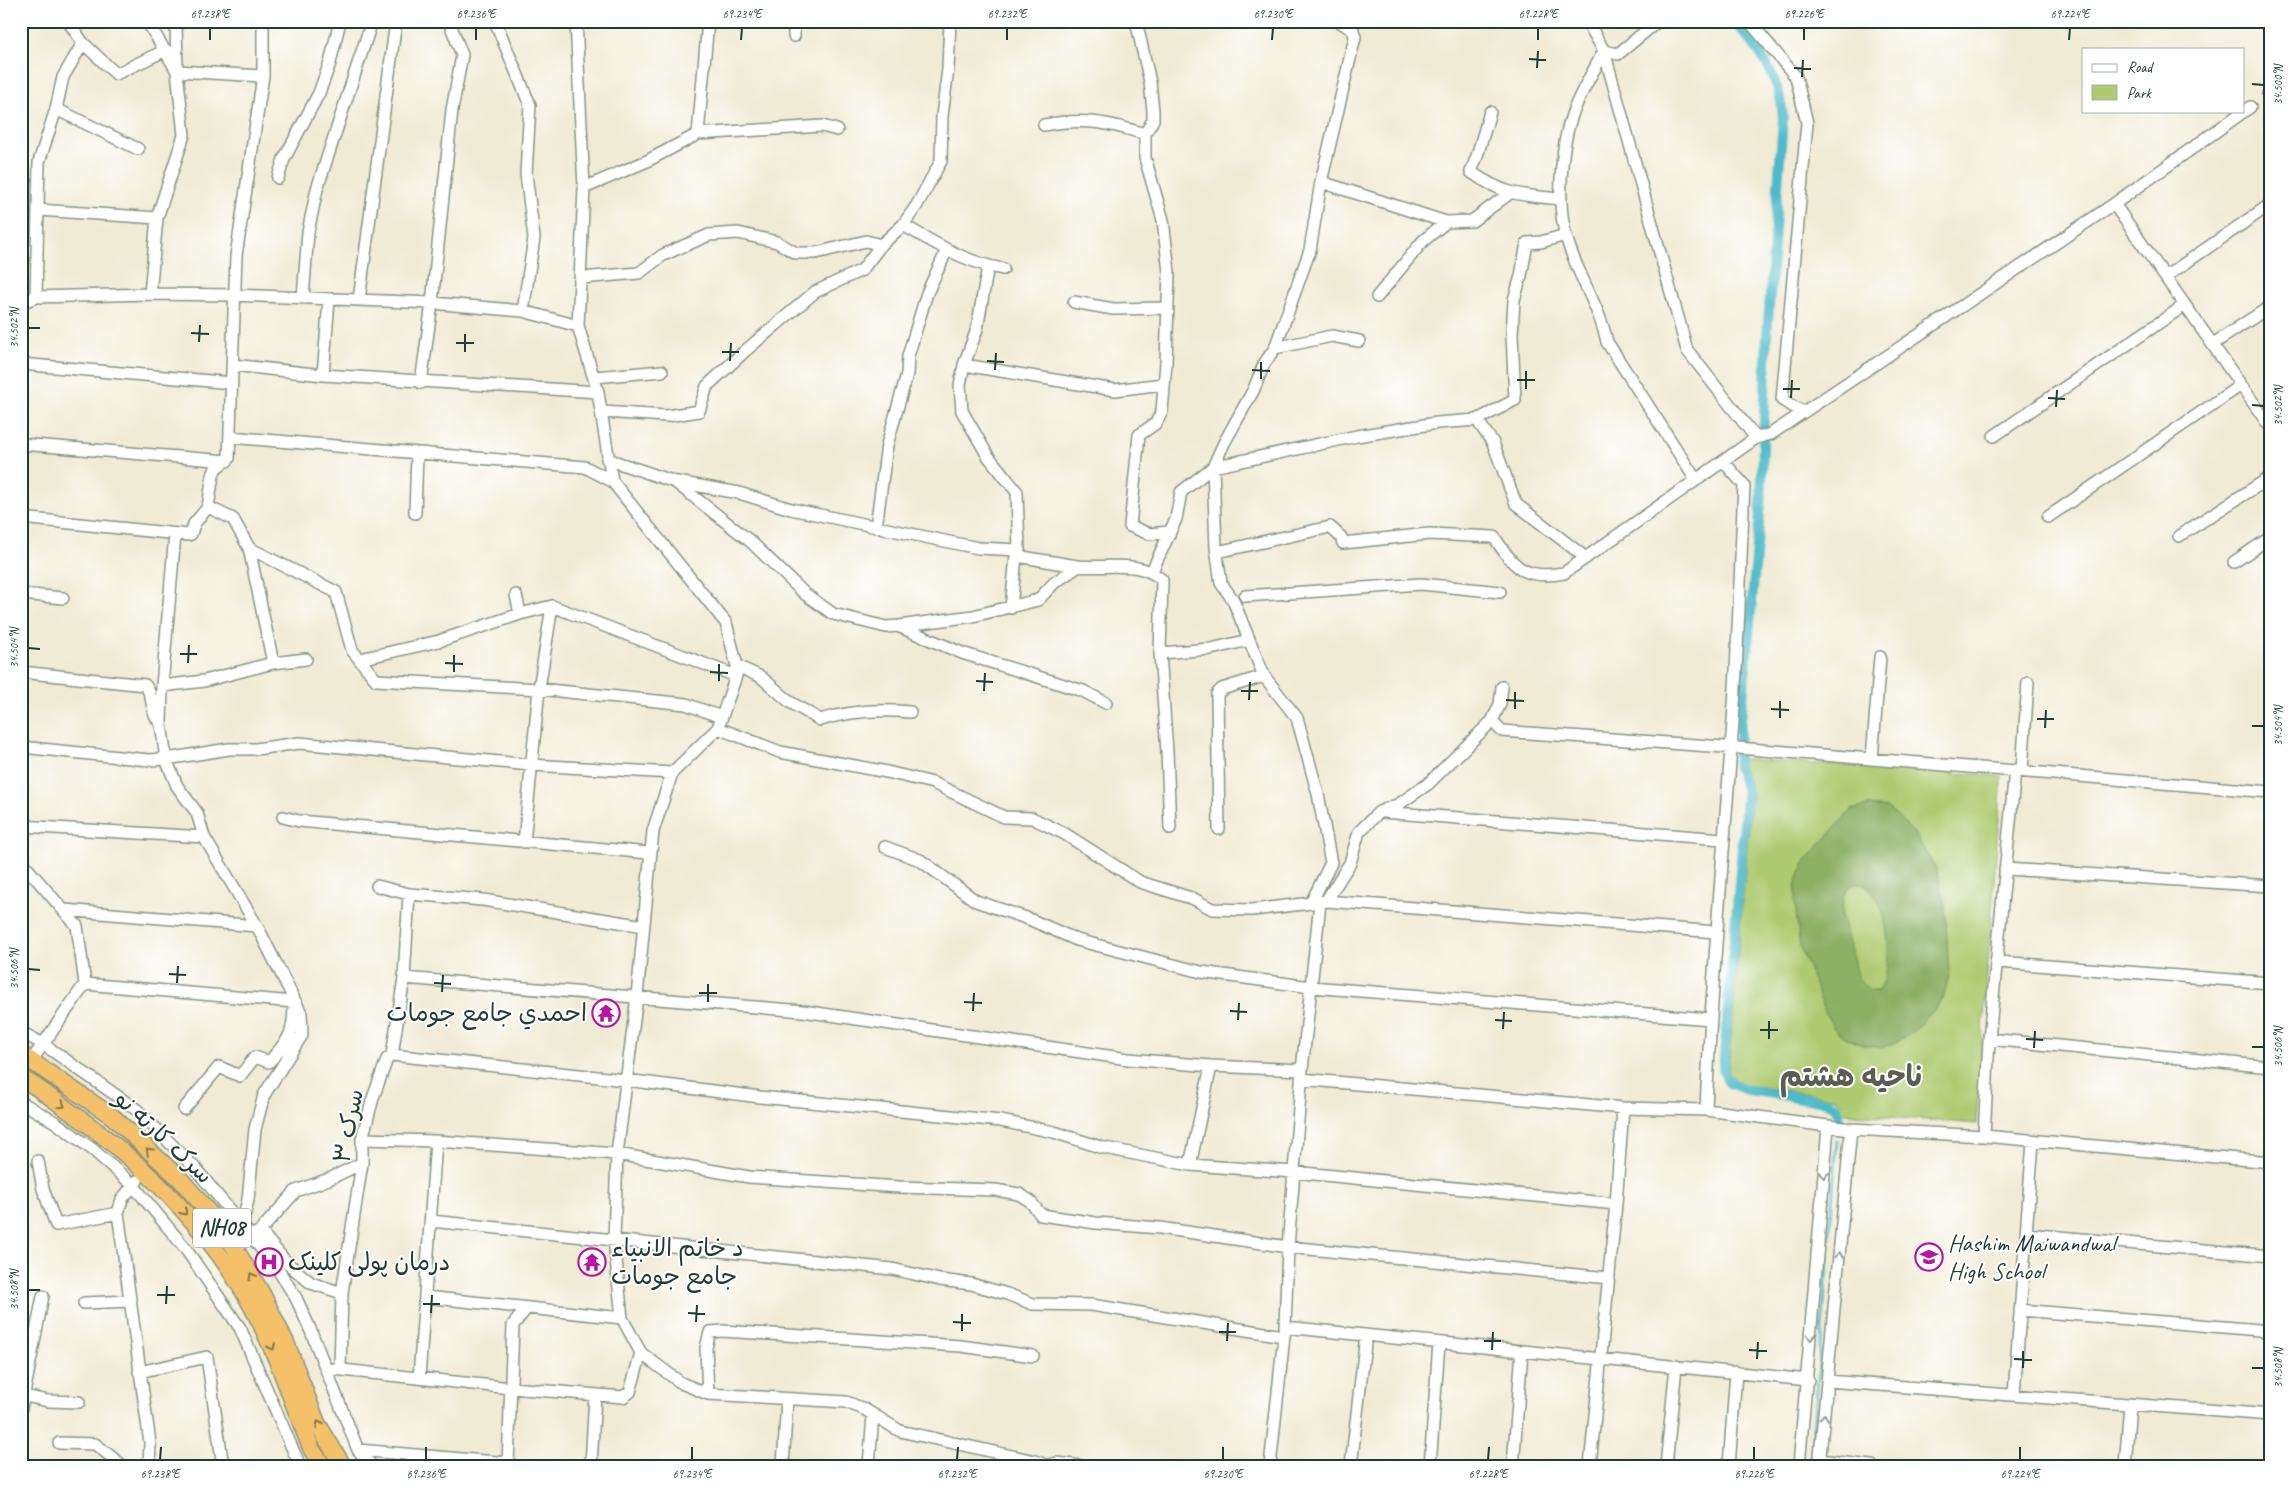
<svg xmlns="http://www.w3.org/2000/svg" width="2292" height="1487" font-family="Caveat,'Playpen Sans Arabic',sans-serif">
<rect width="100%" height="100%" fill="#fff"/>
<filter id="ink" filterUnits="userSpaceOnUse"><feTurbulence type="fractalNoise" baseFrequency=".02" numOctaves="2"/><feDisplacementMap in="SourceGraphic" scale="10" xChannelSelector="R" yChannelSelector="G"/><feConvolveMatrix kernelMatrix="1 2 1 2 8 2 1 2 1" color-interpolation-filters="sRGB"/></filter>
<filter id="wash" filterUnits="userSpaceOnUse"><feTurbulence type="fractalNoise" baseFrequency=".0096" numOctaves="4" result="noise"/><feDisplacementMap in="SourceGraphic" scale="20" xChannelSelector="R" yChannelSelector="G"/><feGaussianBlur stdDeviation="1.12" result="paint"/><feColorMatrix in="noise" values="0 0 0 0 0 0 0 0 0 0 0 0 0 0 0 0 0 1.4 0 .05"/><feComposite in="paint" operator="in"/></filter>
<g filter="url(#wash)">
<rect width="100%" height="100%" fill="#f0ebd4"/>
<!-- green -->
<path fill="#afcb71" stroke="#678452" d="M 1742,759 L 2002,776 L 1976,1124 L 1841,1113 L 1840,1103 L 1833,1097 L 1739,1084 L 1728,1073 L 1752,792 L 1742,766 Z"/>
<!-- forest -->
<path fill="#8baf63" stroke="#55764c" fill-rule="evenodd" d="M 1868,806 L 1888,808 L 1914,833 L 1936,869 L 1945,903 L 1949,975 L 1944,996 L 1935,1009 L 1915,1030 L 1896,1042 L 1882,1048 L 1862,1045 L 1848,1039 L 1835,1030 L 1827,1016 L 1800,947 L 1795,904 L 1796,882 L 1805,862 L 1851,810 ZM 1856,883 C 1890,883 1896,972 1878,991 L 1870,991 L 1859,979 L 1842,918 L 1843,896 L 1849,887 Z"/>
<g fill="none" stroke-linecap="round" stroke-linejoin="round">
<!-- stream -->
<path stroke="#4ebac9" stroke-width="3" d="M 1811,1466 L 1837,1141"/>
<!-- canal -->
<path stroke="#4ebac9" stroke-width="10" d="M 1733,21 C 1760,49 1781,78 1783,119 L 1767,336 L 1761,503 L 1738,752 L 1738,767 L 1747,789 L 1723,1069 L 1729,1083 L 1748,1090 L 1828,1102 L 1837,1108 L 1839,1119"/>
</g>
</g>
<g filter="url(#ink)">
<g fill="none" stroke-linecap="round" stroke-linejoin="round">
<!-- minor casing -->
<g stroke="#889484" stroke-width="14">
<path id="minor" d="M 68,21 L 83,43 L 116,74 L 166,50
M 147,21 L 177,71 L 184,135 L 157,218 L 150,294
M 176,21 L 177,71 L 263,76
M 495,21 L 530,105 L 526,174 L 534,238 L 523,311
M 576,21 L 584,188 L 578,326
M 794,21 L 794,36
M 1136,21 L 1150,82 L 1153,111 L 1153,120 L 1145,134 L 1145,158 L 1163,220 L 1169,272 L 1166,363 L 1162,411 L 1156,423 L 1139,435 L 1130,526 L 1149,534 L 1169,532
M 1587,21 L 1604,51 L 1687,350 L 1756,438
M 1658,21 L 1618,54 L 1604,51 C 1595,69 1584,86 1576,105 C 1561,138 1556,201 1566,236 C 1576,273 1599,305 1607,342 L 1696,480
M 1749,21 L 1796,77 L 1807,123 L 1782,400 L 1803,412
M 2268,94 L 2271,93
M 56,109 L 138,149
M 1490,112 L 1477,156 L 1471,172 C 1505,196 1521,195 1561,199
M 1044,125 C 1085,118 1106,122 1145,134
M 698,134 L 708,21
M 278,178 L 284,159 L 319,93 L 330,63 L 340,21
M 1321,182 L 1446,222
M 584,188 L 647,161 L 698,134 L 822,126 L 837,130
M 2114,204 L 2271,428
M 38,210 L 157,218
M 903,225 C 935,243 966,263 1003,269
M 988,266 L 977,329 L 964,365 L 960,385 L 962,411 L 988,456 L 1017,492 L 1019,550 L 1016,556 L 1011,608
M 2165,277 L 2271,204
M 581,278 L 639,273 L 663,255 L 709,235 L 738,233 L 777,242 L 796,253 L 816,253 L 866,241 L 881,245
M 36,297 L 39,162 L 56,109 L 63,77 L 83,43
M 1377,297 L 1423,241 L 1446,222 L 1472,221 L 1510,193
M 303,298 L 308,232 L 317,189 L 372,21
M 359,300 L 396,21
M 1074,302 L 1113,309 L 1167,308
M 21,303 L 36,297 L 150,294 L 234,295 L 432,303 L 523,311 L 578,326 L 598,392 L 612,481 L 726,623 L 737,666 L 736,676 L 718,728 L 672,773 L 653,831 L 637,996 L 617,1154 L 614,1240 L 622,1318 L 641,1353 L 681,1383 L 708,1394 L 846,1402 L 864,1409 L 900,1431 L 1035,1461 L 1048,1466
M 2213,344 L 2271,306
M 1275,348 L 1332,336 L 1359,341
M 21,364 L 232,383
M 233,365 L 323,375 L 598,392
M 964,365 L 1115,390 L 1163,384
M 323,375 L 329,300
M 595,377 L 662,371
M 421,383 L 432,303 L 452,110 L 462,55 L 449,21
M 602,412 L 667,416 L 699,411 L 707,386 L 745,351 L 815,292 L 862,270 L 881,245 L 903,225 L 917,205 L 941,161 L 942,116 L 948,69 L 950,21
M 1477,420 L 1493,443 L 1516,504 L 1586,558
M 1994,436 L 2185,305
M 230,437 L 585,467 L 612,481
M 21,444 L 227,461
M 607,459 L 675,482 L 750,541 L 805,594 L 833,614 L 886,627 L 899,626 L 973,616 L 1038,600 L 1054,583 L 1079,566
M 677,482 L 739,493 L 791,509 L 978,548 L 1019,550
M 208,507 L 233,519 L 249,548 L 336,592 L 352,650 L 376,680 L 539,689 L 686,704 L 721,717
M 415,513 L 417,454
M 2048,517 L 2241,385
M 21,518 L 188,535 L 191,534 L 194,524 L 208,507 L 213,475 L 216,468 L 229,458 L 236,256 L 263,76 L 263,21
M 876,527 L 887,445 L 907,374 L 908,356 L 927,293 L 947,250
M 175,534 L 162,686 L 161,724 L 166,759 L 177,786 L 197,813 L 204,837 L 257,926 L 301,1013 L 302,1035 L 264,1095 L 255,1129 L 248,1200 L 242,1225
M 2179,536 L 2271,477
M 249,548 L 273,663
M 1217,552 L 1330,527 L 1341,537 L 1343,543 L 1429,534 L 1494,537 C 1515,568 1524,580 1564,573 L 1756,438 L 1771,434 L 2114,204 L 2250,107
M 1016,556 C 1036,559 1057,563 1077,566 C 1105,569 1140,559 1162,580 L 1160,653 L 1167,752 L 1170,828
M 2234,562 L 2271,537
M 1152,571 L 1176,519 L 1181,492 L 1213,467 L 1224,443 L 1254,389 L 1264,364 L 1275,348 L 1310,250 L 1321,182 L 1355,37 L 1353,30 L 1339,21
M 21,594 L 63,598
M 516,595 L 520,614
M 1245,596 L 1421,584 L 1500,592
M 900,627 L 962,653 L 1083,691 L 1106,703
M 1160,653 L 1211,649 L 1249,640
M 360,659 L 439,641 L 520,614 L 552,606 L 736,676
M 737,666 L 761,677 L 790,702 L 820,720 C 849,711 879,709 910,712
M 21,672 L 145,685 C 156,699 148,710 161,724
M 162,686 L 204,681 L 273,663 L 306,659
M 1502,687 L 1500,704 L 1492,721 L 1428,784 L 1399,804 L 1379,812 L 1359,832 L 1350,863 L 1326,901 L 1311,903 L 1331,863 L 1318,794 L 1297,718 L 1264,676 L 1233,600 L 1221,583 L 1216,548 L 1213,467 L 1357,436 L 1437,423 L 1477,420 L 1515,400 L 1512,335 L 1514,300 L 1521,276 L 1527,243 L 1541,242 L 1566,235
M 1492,721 L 1502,731 L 1738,748 L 2271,792
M 718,728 L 780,752 L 887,772 L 933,783 L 1004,817 L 1032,818 L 1065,834 L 1140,882 L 1194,899 L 1212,909 L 1252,910 L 1311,903
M 21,747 L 149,760 L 166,759 L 229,749 L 256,749 L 299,743 L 531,765 L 672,773
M 1872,759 L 1880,657
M 2022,771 L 2028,682
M 1383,812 L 1722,839
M 283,817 L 299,821 L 649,853
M 21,826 L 204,837
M 1219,829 L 1217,694 L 1222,689 L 1264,676
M 524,842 L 539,689 L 552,606
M 885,847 L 920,860 L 976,901 L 1029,919 L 1077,940 L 1201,972 L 1311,987 L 1710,1019
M 21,861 L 77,926 L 85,984 L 32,1060
M 2005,869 L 2271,886
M 377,886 L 409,894 L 483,900 L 644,926
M 1326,901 L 1716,932
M 64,910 L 257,926
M 1998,962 L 2271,983
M 404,978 L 803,1011 L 1128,1059 L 1211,1066 L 1302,1070
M 85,984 L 294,1002 C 294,1035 290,1038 269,1062 L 255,1057 L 240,1076 L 219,1067 L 184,1109
M 21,1032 L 43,1044 L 137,1110 L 195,1168 L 277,1268 L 296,1298 L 310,1329 L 358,1450 L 372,1466
M 1989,1039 L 2271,1067
M 392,1055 L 626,1080 L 760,1097 L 1001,1121 L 1054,1132 L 1100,1147 L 1190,1165 L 1294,1172 L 1616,1204
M 1301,1079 L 1623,1108 L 1706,1110 L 1851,1129 L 1984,1136 L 2271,1162
M 21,1102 L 55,1122 L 92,1149 L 133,1185 L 185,1248 L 240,1328 L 300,1466
M 1706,1110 C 1711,989 1722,869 1731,749 C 1738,661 1740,573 1744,485 L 1723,461
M 1984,1136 L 1989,1039 L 2015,770
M 362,1139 L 436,1141 L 617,1154 L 749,1177 L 899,1187 L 995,1190 L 1019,1194 L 1030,1201 L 1041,1215 L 1096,1223 L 1160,1228 L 1288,1247 L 1609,1278
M 38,1161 L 43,1189 L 56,1225 L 118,1213
M 1190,1165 L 1211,1066
M 137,1181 L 122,1199 L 118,1213 L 150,1443 L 149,1466
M 431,1221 L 892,1269 L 940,1280 L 971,1284 L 1007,1294 L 1033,1304 L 1091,1305 L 1283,1336
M 260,1231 L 287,1263 L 311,1283 L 342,1293
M 2026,1234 L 2271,1256
M 235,1247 L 260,1231 L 296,1191 L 329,1179 L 362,1163
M 426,1297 L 622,1318
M 84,1303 L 131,1301
M 2020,1310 L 2271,1331
M 1285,1327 L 1808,1380
M 333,1369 L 511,1388 L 623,1397 L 630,1392 L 641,1353
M 340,1369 L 342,1293 L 362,1163 L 362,1139 L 373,1098 L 387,1059 L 392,1055 L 404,978 L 409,894
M 139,1372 L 207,1357 L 223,1466
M 419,1378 L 436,1141
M 1827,1381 C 1975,1391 2123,1405 2271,1415
M 708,1394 L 706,1348 L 710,1332 L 722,1331 L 961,1346 L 1033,1356
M 2014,1394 L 2033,1141
M 25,1396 L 48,1401 L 79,1402
M 21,1409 L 43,1296
M 59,1443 L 95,1444 L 123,1466
M 358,1450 L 508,1463
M 1819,1460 L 1872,1466
M 1048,1465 L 1057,1463 L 1081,1466
M 508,1466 L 513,1325 L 526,1309
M 591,1466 L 595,1395
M 783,1466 L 787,1399
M 869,1466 L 873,1415
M 1270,1466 L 1285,1327 L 1288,1247 L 1302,1070 L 1320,903
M 1351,1466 L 1366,1335
M 1430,1466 L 1439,1343
M 1513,1466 L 1522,1351
M 1590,1466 L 1616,1204 L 1623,1108
M 1666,1466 L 1676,1366
M 1729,1466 L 1736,1372
M 1799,1466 L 1828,1127
M 1819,1466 L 1851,1129
M 2125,1466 L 2130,1405"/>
</g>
<!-- highway casing -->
<g stroke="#889484" stroke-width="19">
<path id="highway" d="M 21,1054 L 113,1117 L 181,1180 L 224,1230 L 262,1294 L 286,1343 L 317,1423 L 343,1466
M 21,1078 C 38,1087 53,1099 68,1110 C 147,1165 219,1237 261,1324 C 281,1364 294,1408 312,1450 L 323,1466"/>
</g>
<!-- minor -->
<use href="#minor" stroke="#fff" stroke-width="11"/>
<!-- highway -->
<use href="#highway" stroke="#f4c16a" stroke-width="16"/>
</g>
<!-- one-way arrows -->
<defs><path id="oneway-chevron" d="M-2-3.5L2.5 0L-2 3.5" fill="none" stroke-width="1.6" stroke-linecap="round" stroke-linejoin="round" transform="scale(1.25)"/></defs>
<g stroke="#7f784c">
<use href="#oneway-chevron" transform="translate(62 1105) rotate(35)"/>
<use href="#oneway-chevron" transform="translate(149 1151) rotate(-137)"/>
<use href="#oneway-chevron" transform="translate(184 1212) rotate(51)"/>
<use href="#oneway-chevron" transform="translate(252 1276) rotate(-120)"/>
<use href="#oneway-chevron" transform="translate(272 1347) rotate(66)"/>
<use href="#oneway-chevron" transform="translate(319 1424) rotate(-117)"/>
</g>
<g stroke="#8f9e9a">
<use href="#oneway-chevron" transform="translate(1824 1175) rotate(95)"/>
<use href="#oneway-chevron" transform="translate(1839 1255) rotate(-85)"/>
<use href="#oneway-chevron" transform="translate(1811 1337) rotate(95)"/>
<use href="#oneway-chevron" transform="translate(1824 1417) rotate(-84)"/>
</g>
</g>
<!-- ticks -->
<path fill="none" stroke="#1f3d34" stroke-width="2" d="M 210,40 L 210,28M 476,40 L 476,28M 741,40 L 742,28M 1007,40 L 1007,28M 1272,40 L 1273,28M 1538,40 L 1538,28M 1804,40 L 1804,28M 2069,40 L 2070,28M 1529,59 L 1546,60M 1537,68 L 1538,51M 1794,68 L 1811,69M 1802,77 L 1803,60M 2252,84 L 2264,85M 28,328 L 40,328M 191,333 L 209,334M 199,342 L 200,325M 456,343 L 474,343M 465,352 L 465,334M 722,352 L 739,352M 730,361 L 731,343M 987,361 L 1004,362M 995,370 L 996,353M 1252,370 L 1270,371M 1261,379 L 1261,362M 1517,380 L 1535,380M 1526,389 L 1526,371M 1783,389 L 1800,389M 1791,398 L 1792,380M 2048,398 L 2065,399M 2252,405 L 2264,406M 2056,407 L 2057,390M 28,648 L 40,649M 180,654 L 197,654M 188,663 L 189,645M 445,663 L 463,664M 454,672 L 454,655M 710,672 L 728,673M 719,681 L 719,664M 976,681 L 993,682M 984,691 L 985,673M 1241,691 L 1258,691M 1249,700 L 1250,682M 1506,700 L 1524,701M 1515,709 L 1515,692M 1771,709 L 1789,710M 1780,718 L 1780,701M 2037,719 L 2054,719M 2252,726 L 2264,726M 2045,728 L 2046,710M 28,969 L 40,970M 169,974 L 186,975M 177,983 L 178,966M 434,983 L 451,984M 442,992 L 443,975M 699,993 L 717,993M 708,1002 L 708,984M 964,1002 L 982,1003M 973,1011 L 974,993M 1230,1011 L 1247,1012M 1238,1020 L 1239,1003M 1495,1020 L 1512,1021M 1503,1029 L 1504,1012M 1760,1030 L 1778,1030M 1769,1039 L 1769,1021M 2026,1039 L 2043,1040M 2252,1047 L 2264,1047M 2034,1048 L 2035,1031M 28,1290 L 40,1290M 157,1295 L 175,1295M 166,1304 L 167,1286M 423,1304 L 440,1304M 431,1313 L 432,1295M 688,1313 L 705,1314M 696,1322 L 697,1305M 953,1322 L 971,1323M 962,1331 L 962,1314M 1219,1332 L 1236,1332M 1227,1341 L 1228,1323M 1484,1341 L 1501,1341M 1492,1350 L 1493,1332M 1749,1350 L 1767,1351M 1757,1359 L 1758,1342M 2014,1359 L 2032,1360M 2023,1368 L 2023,1351M 2252,1368 L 2264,1368M 160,1460 L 161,1447M 426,1460 L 426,1447M 692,1460 L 692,1447M 957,1460 L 958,1447M 1223,1460 L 1223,1447M 1488,1460 L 1489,1447M 1754,1460 L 1754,1447M 2020,1460 L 2020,1447"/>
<!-- icons -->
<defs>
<g id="temple-ring" transform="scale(1.4375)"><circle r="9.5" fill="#fff" stroke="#b5179e" stroke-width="1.5"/><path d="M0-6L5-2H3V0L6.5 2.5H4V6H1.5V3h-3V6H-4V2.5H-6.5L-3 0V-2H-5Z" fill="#b5179e"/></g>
<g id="school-ring" transform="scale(1.4375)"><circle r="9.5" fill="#fff" stroke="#b5179e" stroke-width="1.5"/><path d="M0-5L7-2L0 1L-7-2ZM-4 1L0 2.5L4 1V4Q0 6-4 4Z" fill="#b5179e"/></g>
<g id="hospital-ring" transform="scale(1.4375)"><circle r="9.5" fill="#fff" stroke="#b5179e" stroke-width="1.5"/><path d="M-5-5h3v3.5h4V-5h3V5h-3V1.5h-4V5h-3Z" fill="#b5179e"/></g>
</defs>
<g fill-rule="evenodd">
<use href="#temple-ring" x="606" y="1013"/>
<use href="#school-ring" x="1929" y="1257"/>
<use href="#hospital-ring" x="269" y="1262"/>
<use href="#temple-ring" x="592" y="1262"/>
</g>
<g text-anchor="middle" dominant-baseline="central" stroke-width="4" stroke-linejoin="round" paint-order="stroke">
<!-- shield labels -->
<rect fill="#fff" stroke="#627771" stroke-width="1" x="193" y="1208.5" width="58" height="39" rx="4"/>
<g font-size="22" font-weight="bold" fill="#1f3d34">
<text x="222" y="1228">NH08</text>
</g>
<!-- poi labels -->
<g font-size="24" fill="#1f3d34" stroke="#fff" text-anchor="start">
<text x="587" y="1013" text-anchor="end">احمدي جامع جومات</text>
<text x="1948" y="1243">Hashim Maiwandwal<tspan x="1948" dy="28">High School</tspan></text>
<text x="611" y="1248">د خاتم الانبیاء<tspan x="611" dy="28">جامع جومات</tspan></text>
<text x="288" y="1262">درمان پولی کلینک</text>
</g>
<!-- street labels -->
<g font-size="24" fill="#1f3d34" stroke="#fff">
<text transform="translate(348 1126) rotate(-79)">سرک ۳</text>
<text transform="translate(164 1137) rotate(43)">سرک کارته نو</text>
</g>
<!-- district labels -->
<g font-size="29" font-weight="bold" fill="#5b5d55" stroke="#fff">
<text x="1851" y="1076">ناحیه هشتم</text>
</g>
</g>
<!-- margin -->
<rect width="2292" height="1487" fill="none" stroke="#fff" stroke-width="55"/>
<!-- legend -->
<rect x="2082" y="48" width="162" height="65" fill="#ffffff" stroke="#a5b1ae"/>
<rect x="2092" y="64" width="25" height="8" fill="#ffffff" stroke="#a5b1ae"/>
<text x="2127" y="72" font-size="15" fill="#1f3d34">Road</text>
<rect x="2092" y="85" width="25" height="15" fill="#afcb71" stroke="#a5b1ae"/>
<text x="2127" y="98" font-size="15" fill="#1f3d34">Park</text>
<rect x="28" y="28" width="2236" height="1432" fill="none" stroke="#1f3d34" stroke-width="2"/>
<g font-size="12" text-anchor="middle" fill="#1f3d34">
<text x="210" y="18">69.238°E</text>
<text x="476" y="18">69.236°E</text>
<text x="742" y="18">69.234°E</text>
<text x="1007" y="18">69.232°E</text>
<text x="1273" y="18">69.230°E</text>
<text x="1538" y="18">69.228°E</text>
<text x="1804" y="18">69.226°E</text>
<text x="2070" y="18">69.224°E</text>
<text transform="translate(2278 85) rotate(-90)" y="4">34.500°N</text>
<text transform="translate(14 328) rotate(-90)" y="4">34.502°N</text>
<text transform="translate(2278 406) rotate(-90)" y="4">34.502°N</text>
<text transform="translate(14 648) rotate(-90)" y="4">34.504°N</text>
<text transform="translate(2278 726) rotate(-90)" y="4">34.504°N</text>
<text transform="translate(14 969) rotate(-90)" y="4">34.506°N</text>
<text transform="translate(2278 1047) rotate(-90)" y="4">34.506°N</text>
<text transform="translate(14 1290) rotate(-90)" y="4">34.508°N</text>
<text transform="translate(2278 1368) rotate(-90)" y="4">34.508°N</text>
<text x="160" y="1478">69.238°E</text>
<text x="426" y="1478">69.236°E</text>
<text x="692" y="1478">69.234°E</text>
<text x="957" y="1478">69.232°E</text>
<text x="1223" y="1478">69.230°E</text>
<text x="1488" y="1478">69.228°E</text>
<text x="1754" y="1478">69.226°E</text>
<text x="2020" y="1478">69.224°E</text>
</g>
</svg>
